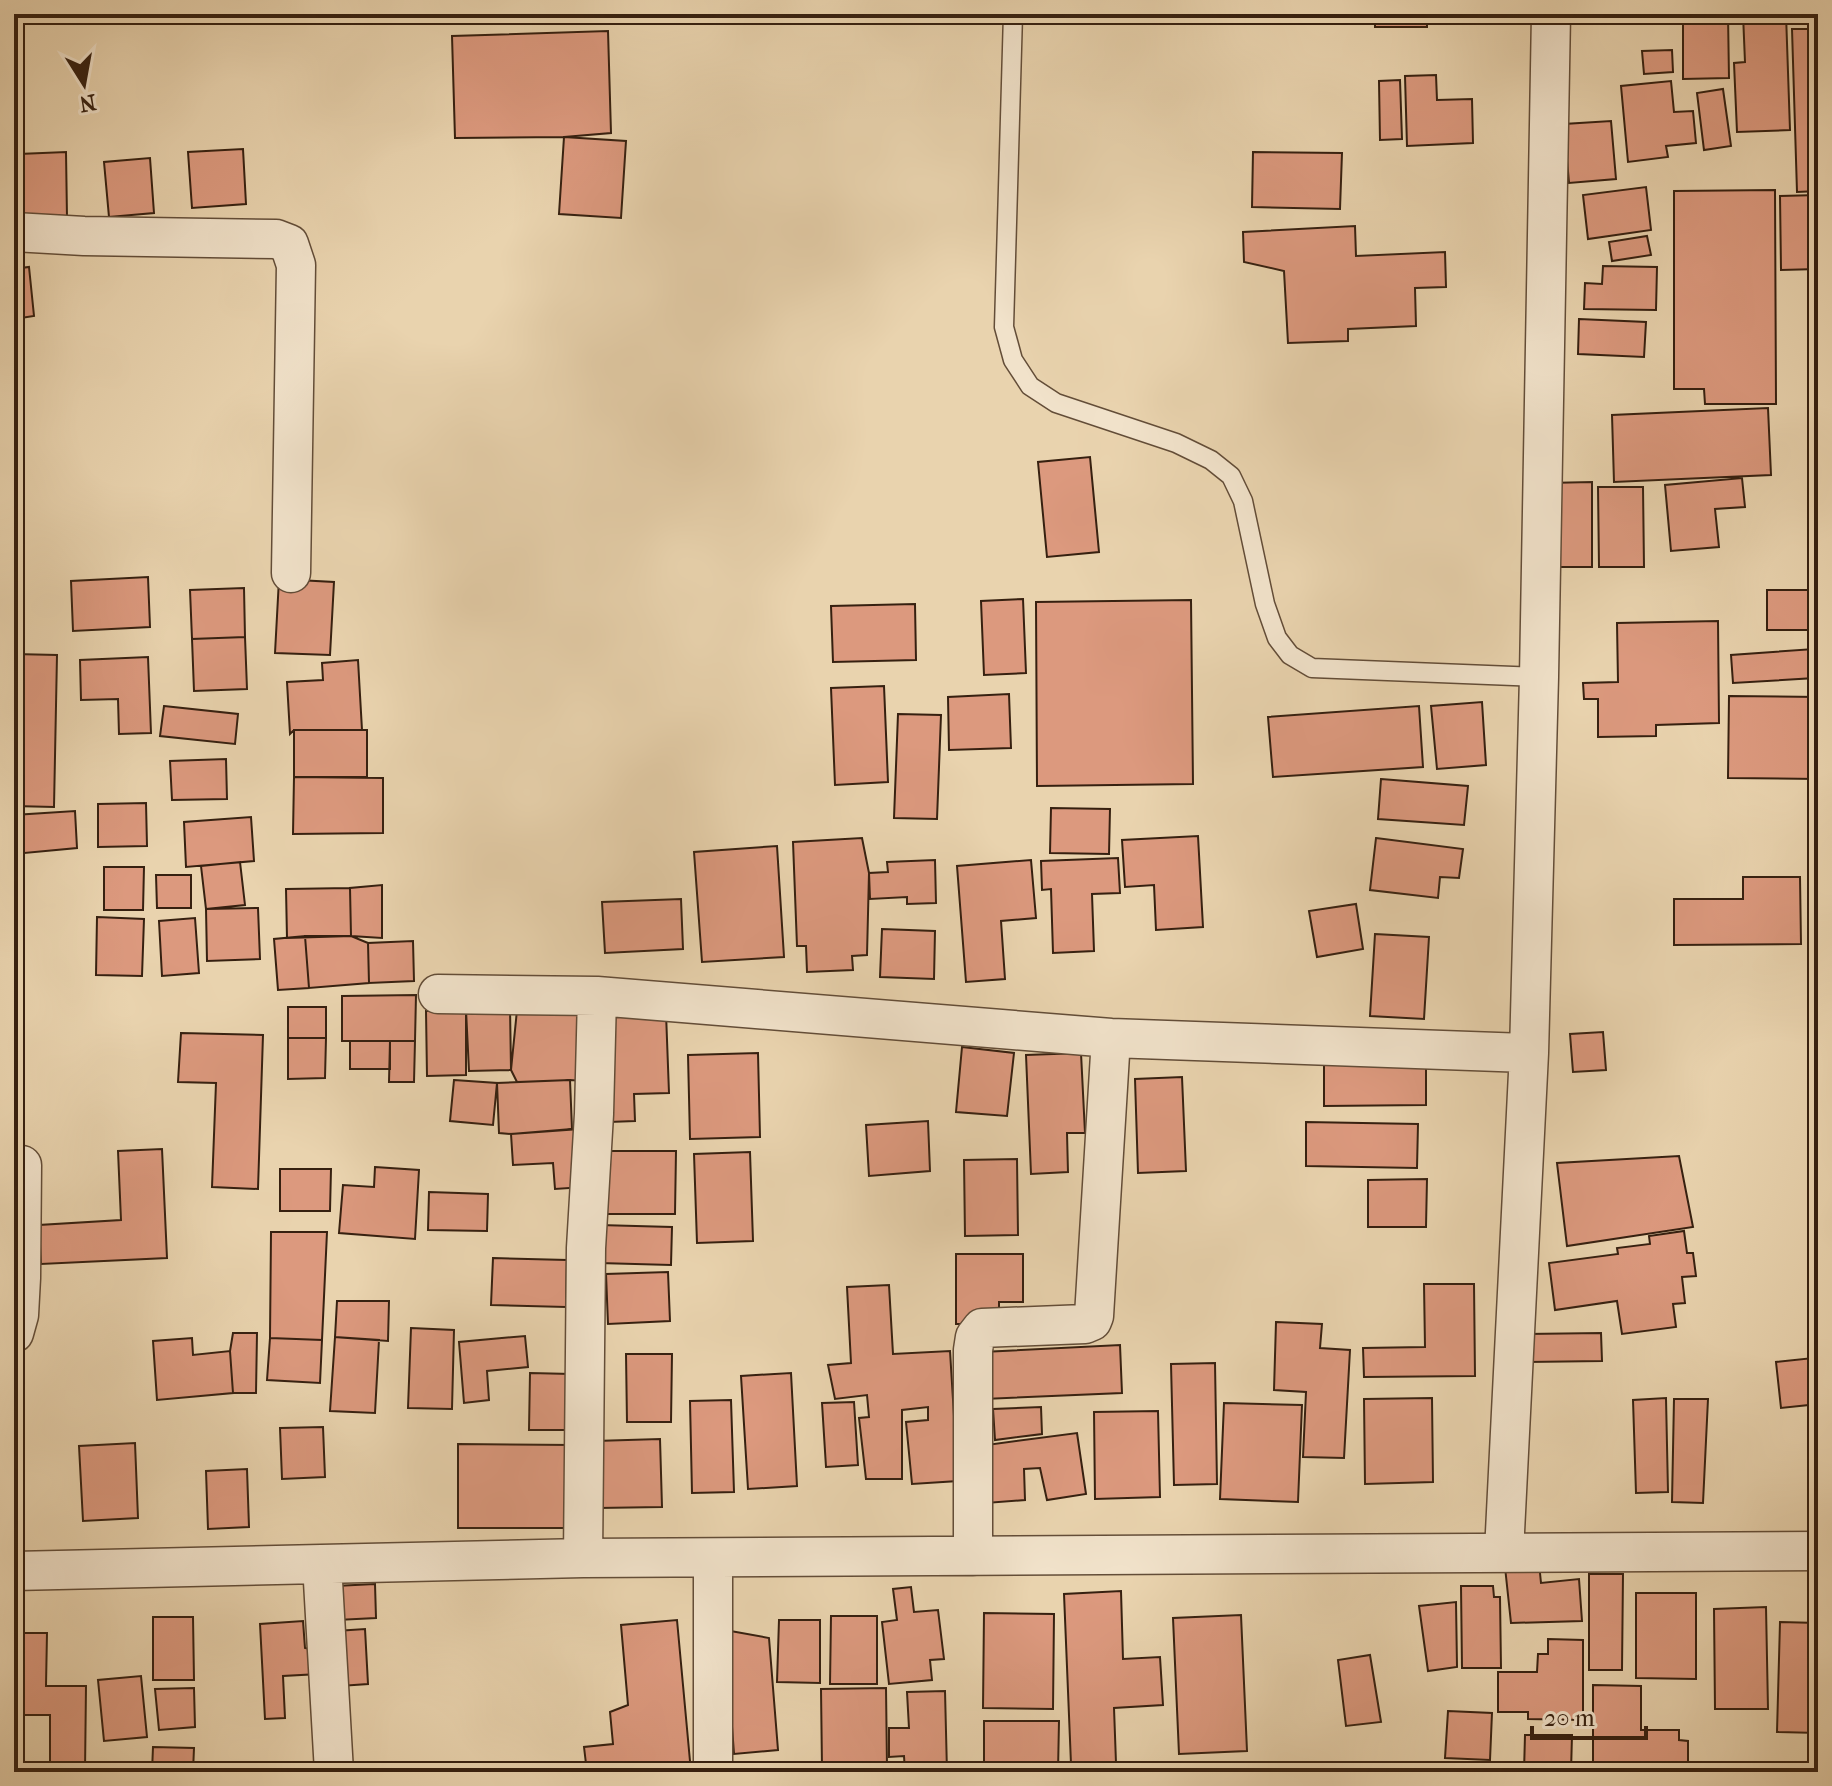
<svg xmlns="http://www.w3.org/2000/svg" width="1832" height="1786" font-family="'IM FELL French Canon',serif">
<rect width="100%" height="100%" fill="#e9d3ae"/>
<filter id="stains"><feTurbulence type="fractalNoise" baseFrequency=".0025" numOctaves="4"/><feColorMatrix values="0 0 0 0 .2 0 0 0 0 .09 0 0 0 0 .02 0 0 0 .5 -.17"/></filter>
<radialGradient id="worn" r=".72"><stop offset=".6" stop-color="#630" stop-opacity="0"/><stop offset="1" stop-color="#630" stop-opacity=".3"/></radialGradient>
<!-- building -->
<path fill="#dc997e" stroke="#362010" stroke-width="2" d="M 1375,14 L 1427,14 L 1427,27 L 1375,27 Z
M 1683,14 L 1728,14 L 1729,78 L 1683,79 Z
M 1743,14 L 1786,14 L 1790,130 L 1737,132 L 1734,63 L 1745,62 Z
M 1792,29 L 1818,29 L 1818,191 L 1797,192 Z
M 608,31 L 611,133 L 564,137 L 455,138 L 452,36 Z
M 1672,50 L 1673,72 L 1644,74 L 1642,51 Z
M 1436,75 L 1437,100 L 1472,99 L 1473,143 L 1407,146 L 1405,76 Z
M 1400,80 L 1402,139 L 1380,140 L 1379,81 Z
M 1671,81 L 1674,112 L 1693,111 L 1696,143 L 1666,146 L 1668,157 L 1628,162 L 1621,86 Z
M 1723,89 L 1731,146 L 1704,150 L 1697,93 Z
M 1611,121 L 1616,179 L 1569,183 L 1564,124 Z
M 564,137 L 626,141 L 621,218 L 559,214 Z
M 243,149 L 246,204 L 192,208 L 188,152 Z
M 66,152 L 67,218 L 14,220 L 14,171 L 19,170 L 19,154 Z
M 1253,152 L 1342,153 L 1340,209 L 1252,207 Z
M 150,158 L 154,213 L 109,217 L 104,162 Z
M 1646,187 L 1651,230 L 1588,239 L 1583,195 Z
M 1775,190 L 1776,404 L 1705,404 L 1704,389 L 1674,389 L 1674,191 Z
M 1818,195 L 1818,269 L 1781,270 L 1780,196 Z
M 1355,226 L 1356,256 L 1445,252 L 1446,287 L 1415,288 L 1416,326 L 1348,329 L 1348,341 L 1288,343 L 1284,271 L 1244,262 L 1243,232 Z
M 1647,236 L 1651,255 L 1612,261 L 1609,242 Z
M 1603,266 L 1657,267 L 1656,310 L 1584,309 L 1585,283 L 1602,284 Z
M 29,267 L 34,316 L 14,319 L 14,269 Z
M 1579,319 L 1646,322 L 1644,357 L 1578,354 Z
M 1814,385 L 1818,385 L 1818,475 Z
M 1768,408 L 1771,475 L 1614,482 L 1612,415 Z
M 1090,457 L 1099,552 L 1047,557 L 1038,462 Z
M 1742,478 L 1745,507 L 1715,509 L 1719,547 L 1671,551 L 1665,485 Z
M 1592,482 L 1592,567 L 1547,567 L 1547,483 Z
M 1598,487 L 1643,487 L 1644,567 L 1599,567 Z
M 148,577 L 150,627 L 73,631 L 71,581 Z
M 279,579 L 334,582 L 330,655 L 275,653 Z
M 244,588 L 245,637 L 192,639 L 190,590 Z
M 1767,590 L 1818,590 L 1818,630 L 1767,630 Z
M 1023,599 L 1026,673 L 984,675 L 981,601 Z
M 1191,600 L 1193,784 L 1037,786 L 1036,602 Z
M 915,604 L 916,660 L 833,662 L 831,606 Z
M 1718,621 L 1719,723 L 1656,725 L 1656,736 L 1598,737 L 1598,699 L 1584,699 L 1583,683 L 1618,682 L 1617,623 Z
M 245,637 L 247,689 L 194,691 L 192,639 Z
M 1814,649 L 1815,678 L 1733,683 L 1731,655 Z
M 14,654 L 57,655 L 54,807 L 14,806 Z
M 148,657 L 151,733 L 119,734 L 118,699 L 81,700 L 80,660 Z
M 358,660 L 362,730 L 294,730 L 290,734 L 287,682 L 323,680 L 322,663 Z
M 884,686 L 888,782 L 835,785 L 831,688 Z
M 1009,694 L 1011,748 L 949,750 L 948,697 Z
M 1729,696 L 1818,697 L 1818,779 L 1728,778 Z
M 1482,702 L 1486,765 L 1437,769 L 1431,706 Z
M 164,706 L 238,714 L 235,744 L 160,736 Z
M 1419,706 L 1423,767 L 1273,777 L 1268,717 Z
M 898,714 L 941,715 L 937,819 L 894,818 Z
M 294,730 L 367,730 L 367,777 L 294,777 Z
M 226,759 L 227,799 L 172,800 L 170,761 Z
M 294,777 L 383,778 L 383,833 L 293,834 Z
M 1381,779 L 1468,786 L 1464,825 L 1378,819 Z
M 146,803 L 147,846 L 98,847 L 98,804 Z
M 1051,808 L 1110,809 L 1109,854 L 1050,853 Z
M 75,811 L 77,848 L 14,854 L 14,815 Z
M 251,817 L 254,861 L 186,867 L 184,822 Z
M 1198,836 L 1203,927 L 1156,930 L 1154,885 L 1125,887 L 1122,840 Z
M 862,838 L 869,873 L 867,955 L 852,956 L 853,970 L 807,972 L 806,946 L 797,946 L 793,842 Z
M 1376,838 L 1463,849 L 1459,878 L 1440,877 L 1438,898 L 1370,890 Z
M 777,846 L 784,957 L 702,962 L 694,852 Z
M 1118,858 L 1120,893 L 1092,894 L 1094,951 L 1053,953 L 1051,889 L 1042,890 L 1041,861 Z
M 935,860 L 936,903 L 907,904 L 907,897 L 870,899 L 869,873 L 888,872 L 887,862 Z
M 1031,860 L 1036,918 L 1001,921 L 1005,979 L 966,982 L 957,866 Z
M 240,862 L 245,905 L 206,909 L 201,866 Z
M 104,867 L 144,867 L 143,910 L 104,910 Z
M 156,875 L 191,875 L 191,908 L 157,908 Z
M 1743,877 L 1800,877 L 1801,944 L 1674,945 L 1674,899 L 1743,899 Z
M 382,885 L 382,938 L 351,936 L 350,888 Z
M 350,888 L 351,936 L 287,938 L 286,889 Z
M 681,899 L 683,949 L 605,953 L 602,902 Z
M 1356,904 L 1363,949 L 1317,957 L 1309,911 Z
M 258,908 L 260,959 L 207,961 L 206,909 Z
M 97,917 L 144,919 L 142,976 L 96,975 Z
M 195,918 L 199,973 L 162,976 L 159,921 Z
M 882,929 L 935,931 L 934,979 L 880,977 Z
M 1375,934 L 1429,937 L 1424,1019 L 1370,1016 Z
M 305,936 L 351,936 L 368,943 L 369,983 L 309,988 Z
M 305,936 L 309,988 L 278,990 L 274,939 Z
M 413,941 L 414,981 L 369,983 L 368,943 Z
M 416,995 L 415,1041 L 342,1041 L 342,996 Z
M 288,1007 L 326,1007 L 326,1038 L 288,1038 Z
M 510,1007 L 511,1070 L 469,1071 L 466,1010 Z
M 466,1010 L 466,1075 L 427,1076 L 426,1011 Z
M 517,1010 L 583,1010 L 583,1081 L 570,1080 L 517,1082 L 511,1070 Z
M 666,1013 L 669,1093 L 634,1094 L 635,1121 L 609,1122 L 606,1014 Z
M 1603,1032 L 1606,1070 L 1573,1072 L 1570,1034 Z
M 181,1033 L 263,1035 L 258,1189 L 212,1187 L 216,1083 L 178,1082 Z
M 288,1038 L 326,1038 L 325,1078 L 288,1079 Z
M 350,1041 L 390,1041 L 390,1069 L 350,1069 Z
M 390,1041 L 415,1041 L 414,1082 L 389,1082 Z
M 962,1047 L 1014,1053 L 1007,1116 L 956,1112 Z
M 758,1053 L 760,1137 L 690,1139 L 688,1055 Z
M 1081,1053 L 1085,1133 L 1067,1133 L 1068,1172 L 1031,1174 L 1026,1055 Z
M 1426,1058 L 1426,1105 L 1324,1106 L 1324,1059 Z
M 1182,1077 L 1186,1171 L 1138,1173 L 1135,1079 Z
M 454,1080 L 497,1083 L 493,1125 L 450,1121 Z
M 570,1080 L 572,1129 L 511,1134 L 499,1133 L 497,1083 Z
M 928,1121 L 930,1171 L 869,1176 L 866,1125 Z
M 1306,1122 L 1418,1124 L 1417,1168 L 1306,1166 Z
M 580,1129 L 584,1187 L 555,1189 L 553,1163 L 513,1165 L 511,1134 Z
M 162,1149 L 167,1258 L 41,1264 L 39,1225 L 121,1220 L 118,1151 Z
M 602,1151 L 676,1151 L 675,1214 L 602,1214 Z
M 750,1152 L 753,1241 L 697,1243 L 694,1154 Z
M 1679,1156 L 1693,1227 L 1567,1246 L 1557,1163 Z
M 1017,1159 L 1018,1235 L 965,1236 L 964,1160 Z
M 375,1167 L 419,1170 L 415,1239 L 339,1233 L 343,1185 L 374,1187 Z
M 280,1169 L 331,1169 L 330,1211 L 280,1211 Z
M 1427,1179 L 1426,1227 L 1368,1227 L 1368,1180 Z
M 429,1192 L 488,1194 L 487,1231 L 428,1230 Z
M 599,1225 L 672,1227 L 671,1265 L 599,1263 Z
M 1684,1231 L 1687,1253 L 1693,1253 L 1696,1276 L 1682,1277 L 1685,1303 L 1673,1304 L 1676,1327 L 1622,1334 L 1617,1301 L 1555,1310 L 1549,1263 L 1618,1254 L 1617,1248 L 1650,1244 L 1649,1236 Z
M 271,1232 L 327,1232 L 322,1340 L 270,1338 Z
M 956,1254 L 1023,1254 L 1023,1302 L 999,1302 L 999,1324 L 956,1324 Z
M 493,1258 L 567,1260 L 566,1307 L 491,1305 Z
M 668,1272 L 670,1321 L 608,1324 L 606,1274 Z
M 1424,1284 L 1474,1284 L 1475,1376 L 1364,1377 L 1363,1348 L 1425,1347 Z
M 889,1285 L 893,1354 L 950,1351 L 958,1481 L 912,1484 L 906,1422 L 928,1420 L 928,1407 L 902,1410 L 902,1479 L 866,1479 L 859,1418 L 869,1417 L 867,1395 L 835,1399 L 828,1365 L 851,1363 L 847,1287 Z
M 337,1301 L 389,1301 L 388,1341 L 335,1337 Z
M 1276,1322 L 1322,1324 L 1320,1348 L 1350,1350 L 1344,1458 L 1303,1457 L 1306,1392 L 1274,1390 Z
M 411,1328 L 454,1330 L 452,1409 L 408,1408 Z
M 233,1333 L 257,1333 L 256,1393 L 233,1393 L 230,1351 Z
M 1601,1333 L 1602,1361 L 1527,1362 L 1526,1334 Z
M 525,1336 L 528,1367 L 487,1371 L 489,1400 L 464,1403 L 459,1342 Z
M 335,1337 L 379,1340 L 375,1413 L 330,1411 Z
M 192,1338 L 193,1355 L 230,1351 L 233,1393 L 157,1400 L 153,1341 Z
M 270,1338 L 322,1340 L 320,1383 L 267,1380 Z
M 1120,1345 L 1122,1393 L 984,1399 L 982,1352 Z
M 626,1354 L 672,1354 L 671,1422 L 627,1422 Z
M 1813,1358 L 1818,1404 L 1781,1408 L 1776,1362 Z
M 1215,1363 L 1217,1484 L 1174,1485 L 1171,1364 Z
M 530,1373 L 571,1374 L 571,1430 L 529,1430 Z
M 791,1373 L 797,1486 L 748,1489 L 741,1376 Z
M 1432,1398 L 1433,1482 L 1365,1484 L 1364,1399 Z
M 1666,1398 L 1668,1492 L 1636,1493 L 1633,1400 Z
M 1674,1399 L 1708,1399 L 1703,1503 L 1672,1502 Z
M 731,1400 L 734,1492 L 692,1493 L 690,1401 Z
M 854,1402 L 858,1465 L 826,1467 L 822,1403 Z
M 1224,1403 L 1302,1405 L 1298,1502 L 1220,1499 Z
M 1041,1407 L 1042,1434 L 995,1440 L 993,1409 Z
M 1158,1411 L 1160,1497 L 1095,1499 L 1094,1412 Z
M 323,1427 L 325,1477 L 282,1479 L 280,1428 Z
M 1077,1433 L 1086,1494 L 1047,1500 L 1040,1468 L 1024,1469 L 1025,1500 L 986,1503 L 979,1446 Z
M 660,1439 L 662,1507 L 598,1508 L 595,1441 Z
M 135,1443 L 138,1518 L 83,1521 L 79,1446 Z
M 458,1444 L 574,1445 L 573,1528 L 458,1528 Z
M 247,1469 L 249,1527 L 208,1529 L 206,1471 Z
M 1539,1563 L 1541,1583 L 1579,1579 L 1582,1621 L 1511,1623 L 1505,1567 Z
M 1589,1574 L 1623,1574 L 1622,1670 L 1589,1670 Z
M 375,1584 L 376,1618 L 337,1620 L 335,1586 Z
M 1461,1586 L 1493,1586 L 1494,1597 L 1500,1597 L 1501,1668 L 1462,1668 Z
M 911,1587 L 914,1612 L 938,1610 L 944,1659 L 930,1660 L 932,1680 L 889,1684 L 882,1622 L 897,1620 L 893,1589 Z
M 1121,1591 L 1123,1659 L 1160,1657 L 1163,1705 L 1114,1708 L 1116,1763 L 1071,1764 L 1064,1594 Z
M 1636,1593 L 1696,1593 L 1696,1679 L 1636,1678 Z
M 1456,1602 L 1457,1667 L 1428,1671 L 1419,1606 Z
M 1766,1607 L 1768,1709 L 1715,1709 L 1714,1609 Z
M 984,1613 L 1054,1614 L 1053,1709 L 983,1708 Z
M 1241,1615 L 1247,1751 L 1179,1754 L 1173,1618 Z
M 831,1616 L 877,1616 L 877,1684 L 830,1684 Z
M 153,1617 L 193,1617 L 194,1680 L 153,1680 Z
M 677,1620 L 691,1772 L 587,1772 L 584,1747 L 613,1744 L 610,1712 L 628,1705 L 621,1625 Z
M 779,1620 L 820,1620 L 820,1683 L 777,1682 Z
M 303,1621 L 305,1648 L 318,1651 L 319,1674 L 283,1676 L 285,1718 L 265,1719 L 260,1624 Z
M 1780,1622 L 1818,1623 L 1818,1733 L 1777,1732 Z
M 365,1629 L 368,1684 L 340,1686 L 336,1631 Z
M 725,1630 L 769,1638 L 778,1750 L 734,1754 Z
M 14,1633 L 47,1633 L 46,1686 L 86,1686 L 85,1772 L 50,1772 L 50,1715 L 14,1715 Z
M 1548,1639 L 1583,1640 L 1583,1720 L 1528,1719 L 1528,1712 L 1498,1712 L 1498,1672 L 1537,1672 L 1538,1654 L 1548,1654 Z
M 1370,1655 L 1381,1722 L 1346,1726 L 1338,1660 Z
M 141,1676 L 147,1737 L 104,1741 L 98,1680 Z
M 1593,1685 L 1641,1686 L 1641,1730 L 1679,1730 L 1679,1740 L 1688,1741 L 1688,1772 L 1593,1772 Z
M 194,1688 L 195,1727 L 159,1730 L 155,1689 Z
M 886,1688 L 887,1767 L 822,1768 L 821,1689 Z
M 945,1691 L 947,1772 L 905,1772 L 904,1756 L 889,1757 L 889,1728 L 909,1728 L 907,1692 Z
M 1448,1711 L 1492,1713 L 1490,1760 L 1445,1758 Z
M 984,1721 L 1059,1721 L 1058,1772 L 984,1772 Z
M 1525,1735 L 1572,1735 L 1571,1772 L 1524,1772 Z
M 153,1747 L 194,1748 L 193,1772 L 152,1772 Z"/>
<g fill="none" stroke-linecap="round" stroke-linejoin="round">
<!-- lane casing -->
<g stroke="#634d38" stroke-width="21">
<path id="lane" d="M 1013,14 L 1004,327 L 1013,360 L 1030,386 L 1056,403 L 1176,443 L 1211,460 L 1231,476 L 1243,501 L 1265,604 L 1277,638 L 1290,655 L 1312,668 L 1539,677"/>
</g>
<!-- street casing -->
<g stroke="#634d38" stroke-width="41">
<path id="street" d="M 14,232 L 84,236 L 276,239 L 289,244 L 296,265 L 291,573
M 438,994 L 597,996 L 1111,1038 L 1529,1053
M 14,1333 L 19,1315 L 21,1278 L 22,1165
M 1504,1552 L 1529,1053 L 1539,677 L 1551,14
M 973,1556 L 973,1350 L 975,1337 L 982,1328 L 1085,1324 L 1092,1321 L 1094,1316 L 1111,1038
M 583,1558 L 586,1248 L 594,1114 L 597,996
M 322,1564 L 334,1772
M 14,1571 L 583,1558 L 1818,1551
M 713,1772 L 713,1559"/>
</g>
<!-- lane -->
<use href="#lane" stroke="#f1e2ca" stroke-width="18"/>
<!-- street -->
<use href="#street" stroke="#f1e2ca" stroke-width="38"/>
</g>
<!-- margin -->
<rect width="1832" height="1786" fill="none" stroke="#e9d3ae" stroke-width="48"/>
<rect x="16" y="16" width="1800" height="1754" fill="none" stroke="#362010" stroke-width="4"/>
<rect x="24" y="24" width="1784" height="1738" fill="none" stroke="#362010" stroke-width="2"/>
<!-- north arrow -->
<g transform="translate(84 84) rotate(169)" stroke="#f1e2ca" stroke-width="6" paint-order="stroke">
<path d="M0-6L14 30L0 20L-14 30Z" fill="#362010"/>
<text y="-12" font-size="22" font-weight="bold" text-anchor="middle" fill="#362010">N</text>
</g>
<!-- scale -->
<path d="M1532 1726v12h114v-12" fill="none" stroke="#362010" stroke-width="4"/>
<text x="1544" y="1726" font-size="24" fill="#362010" stroke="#f1e2ca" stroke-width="6" paint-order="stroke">20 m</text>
<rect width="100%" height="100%" filter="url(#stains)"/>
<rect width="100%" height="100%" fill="url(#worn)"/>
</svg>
